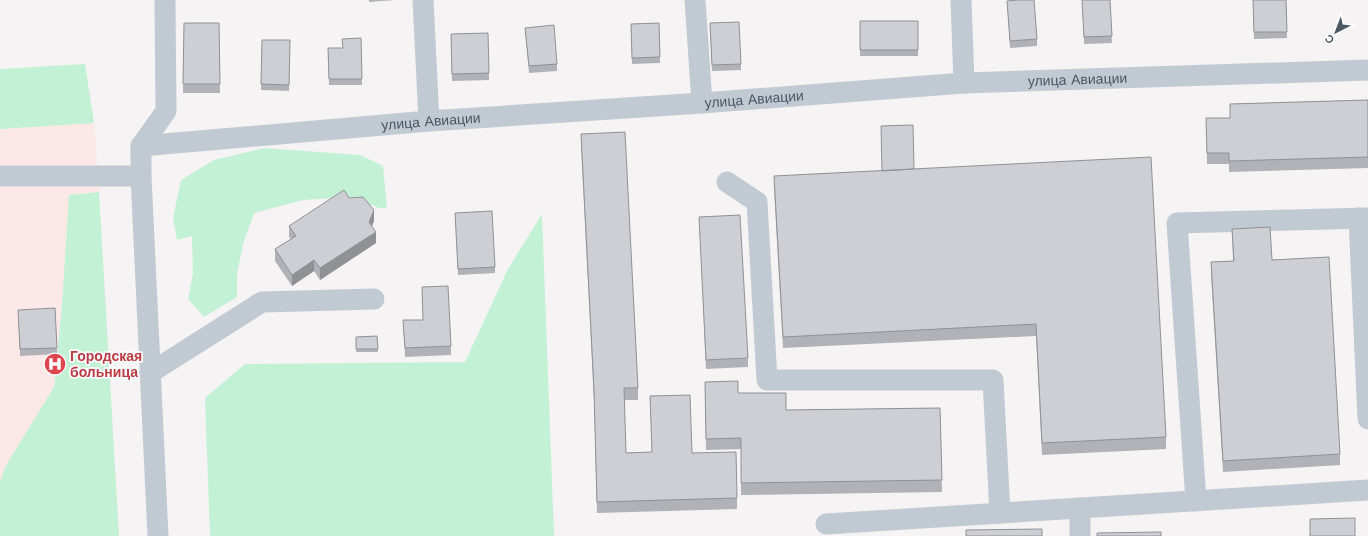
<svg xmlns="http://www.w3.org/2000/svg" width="1368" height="536" font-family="'Work Sans',sans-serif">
<rect width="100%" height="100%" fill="#f5f3f3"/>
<!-- medical -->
<path fill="#fce8e6" d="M 94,123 L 98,176 L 119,536 L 0,536 L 0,129 Z"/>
<!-- green -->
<path fill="#c3f1d5" d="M 85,64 L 94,123 L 0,129 L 0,69 Z
M 264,148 L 360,155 L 383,166 L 387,208 L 379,208 L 352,197 L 303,200 L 254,213 L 243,244 L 237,274 L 237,297 L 204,317 L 188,299 L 193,273 L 192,236 L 177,240 L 173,218 L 181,180 L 214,160 Z
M 99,192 L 119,536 L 0,536 L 0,482 L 5,467 L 54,387 L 62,304 L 69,195 Z
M 542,214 L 554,536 L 210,536 L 205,398 L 245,364 L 465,362 L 508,269 Z"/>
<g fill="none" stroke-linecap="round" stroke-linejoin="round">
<!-- minor -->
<g stroke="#c1cad2" stroke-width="21">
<path d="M 423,0 L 429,121"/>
<path d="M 695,0 L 702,103"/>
<path d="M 961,0 L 964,83"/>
<path id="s1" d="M 141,146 L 429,121 L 702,103 L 964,83 L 1368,70"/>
<path d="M 0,176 L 141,176"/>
<path d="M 727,182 L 757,202 L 767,380 L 993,380 L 1000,513"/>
<path d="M 1359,218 L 1368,419"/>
<path d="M 150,373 L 262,302 L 374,299"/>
<path d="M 1196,501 L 1177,223 L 1368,218"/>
<path d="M 1080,508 L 1080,536"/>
<path d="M 826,524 L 1368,490"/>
<path d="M 158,536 L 141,176 L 141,146 L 166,111 L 165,0"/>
</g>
</g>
<!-- wall -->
<path fill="#b0b2b7" d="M 369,0 L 395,0 L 369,2 Z
M 1082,0 L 1110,0 L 1112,43 L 1084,44 Z
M 1253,0 L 1286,0 L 1287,38 L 1254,39 Z
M 1007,1 L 1037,39 L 1037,46 L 1010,48 Z
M 860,21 L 918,21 L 918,56 L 860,56 Z
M 184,23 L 219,23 L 220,93 L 183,93 Z
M 659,23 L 660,63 L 632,64 L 631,24 Z
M 525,28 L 557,64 L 557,71 L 529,73 Z
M 710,29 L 741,64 L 741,70 L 712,71 Z
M 451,34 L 489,73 L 489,80 L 452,81 Z
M 361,38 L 362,85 L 329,85 L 328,48 L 343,48 Z
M 262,40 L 290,40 L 289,91 L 261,90 Z
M 1368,100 L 1368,168 L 1229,172 L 1229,164 L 1207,164 L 1206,118 L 1230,118 L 1230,104 Z
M 581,134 L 638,388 L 638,400 L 624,400 L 626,453 L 652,452 L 650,396 L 692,453 L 737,498 L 737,509 L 597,513 L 594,401 L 581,145 Z
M 914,169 L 1166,437 L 1166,449 L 1042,455 L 1036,336 L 783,348 L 774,188 L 774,176 Z
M 349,198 L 374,221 L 372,226 L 376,243 L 320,280 L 314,271 L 292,286 L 275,261 L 275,249 L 291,239 L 289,237 L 289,226 Z
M 455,213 L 495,267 L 495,273 L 458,275 Z
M 699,217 L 748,358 L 748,367 L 706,369 Z
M 1232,229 L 1272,260 L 1340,454 L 1340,465 L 1223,472 L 1211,274 L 1211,262 L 1233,261 Z
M 422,287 L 451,346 L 451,355 L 405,357 L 403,320 L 423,320 Z
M 18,310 L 57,348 L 57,354 L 20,356 Z
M 377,336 L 378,352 L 356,352 L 356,337 Z
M 705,382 L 786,410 L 940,408 L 942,492 L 741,495 L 741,449 L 706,450 Z"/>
<!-- shaded-wall -->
<path fill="#909195" d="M 374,210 L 374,221 L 369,233 L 369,222 Z
M 376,232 L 376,243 L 320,280 L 320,268 Z
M 314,260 L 314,271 L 292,286 L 292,275 Z"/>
<!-- building -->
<path fill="#cdcfd5" stroke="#909195" d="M 1018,0 L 1034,0 L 1037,39 L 1010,41 L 1007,1 Z
M 1082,0 L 1110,0 L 1112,36 L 1084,37 Z
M 1253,0 L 1286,0 L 1287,32 L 1254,32 Z
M 860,21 L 918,21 L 918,50 L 860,50 Z
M 739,22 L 741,64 L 712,65 L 710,23 Z
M 184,23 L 219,23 L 220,84 L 183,84 Z
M 659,23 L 660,57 L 632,58 L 631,24 Z
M 554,25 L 557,64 L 529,66 L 525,28 Z
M 488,33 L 489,73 L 452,74 L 451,34 Z
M 361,38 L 362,79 L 329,79 L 328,48 L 343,48 L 342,39 Z
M 262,40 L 290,40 L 289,85 L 261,84 Z
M 1368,100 L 1368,157 L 1229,161 L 1229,153 L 1207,153 L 1206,118 L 1230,118 L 1230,104 Z
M 913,125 L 914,169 L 882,171 L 881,126 Z
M 625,132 L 638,388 L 624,388 L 626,453 L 652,452 L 650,396 L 690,395 L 692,453 L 736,452 L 737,498 L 597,502 L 594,390 L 581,134 Z
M 1151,157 L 1166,437 L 1042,443 L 1036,324 L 783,337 L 774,176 Z
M 344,190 L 349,198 L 363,197 L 374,210 L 369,222 L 376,232 L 320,268 L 314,260 L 292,275 L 275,249 L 296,236 L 289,226 Z
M 492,211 L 495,267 L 458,269 L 455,213 Z
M 740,215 L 748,358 L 706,360 L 699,217 Z
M 1270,227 L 1272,260 L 1329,257 L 1340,454 L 1223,461 L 1211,262 L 1234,261 L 1232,229 Z
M 448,286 L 451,346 L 405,348 L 403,320 L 423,320 L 422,287 Z
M 55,308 L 57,348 L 20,349 L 18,310 Z
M 377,336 L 378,349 L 356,349 L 356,337 Z
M 738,381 L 738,393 L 786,393 L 786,410 L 940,408 L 942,480 L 741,483 L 741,438 L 706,439 L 705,382 Z
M 1355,518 L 1355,536 L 1310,536 L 1310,519 Z
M 1042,529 L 1042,536 L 966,536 L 966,530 Z
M 1161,532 L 1161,536 L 1097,536 L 1097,533 Z"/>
<!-- icons -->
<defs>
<g id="hospital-disc" transform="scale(1.15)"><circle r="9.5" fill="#e0444e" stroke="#fff"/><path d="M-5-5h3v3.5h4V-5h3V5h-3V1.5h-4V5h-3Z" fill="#fff"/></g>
</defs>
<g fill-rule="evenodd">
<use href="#hospital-disc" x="55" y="364"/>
</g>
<g text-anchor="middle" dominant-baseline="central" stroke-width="3.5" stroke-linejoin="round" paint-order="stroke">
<!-- street labels -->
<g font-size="14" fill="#4a5661" stroke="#fff">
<text stroke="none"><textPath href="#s1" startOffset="939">улица Авиации</textPath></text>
<text stroke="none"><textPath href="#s1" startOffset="615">улица Авиации</textPath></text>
<text stroke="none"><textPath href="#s1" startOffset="291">улица Авиации</textPath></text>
</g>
<!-- health labels -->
<g font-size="14" font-weight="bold" fill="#be3a42" stroke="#fff" text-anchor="start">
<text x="70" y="356">Городская<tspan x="70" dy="16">больница</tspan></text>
</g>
</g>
<!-- north arrow -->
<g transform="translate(1336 32) rotate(222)" stroke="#ffffff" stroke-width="3" paint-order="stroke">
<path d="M0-3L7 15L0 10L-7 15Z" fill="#4a5661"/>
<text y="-6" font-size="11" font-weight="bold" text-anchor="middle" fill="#4a5661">С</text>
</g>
</svg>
